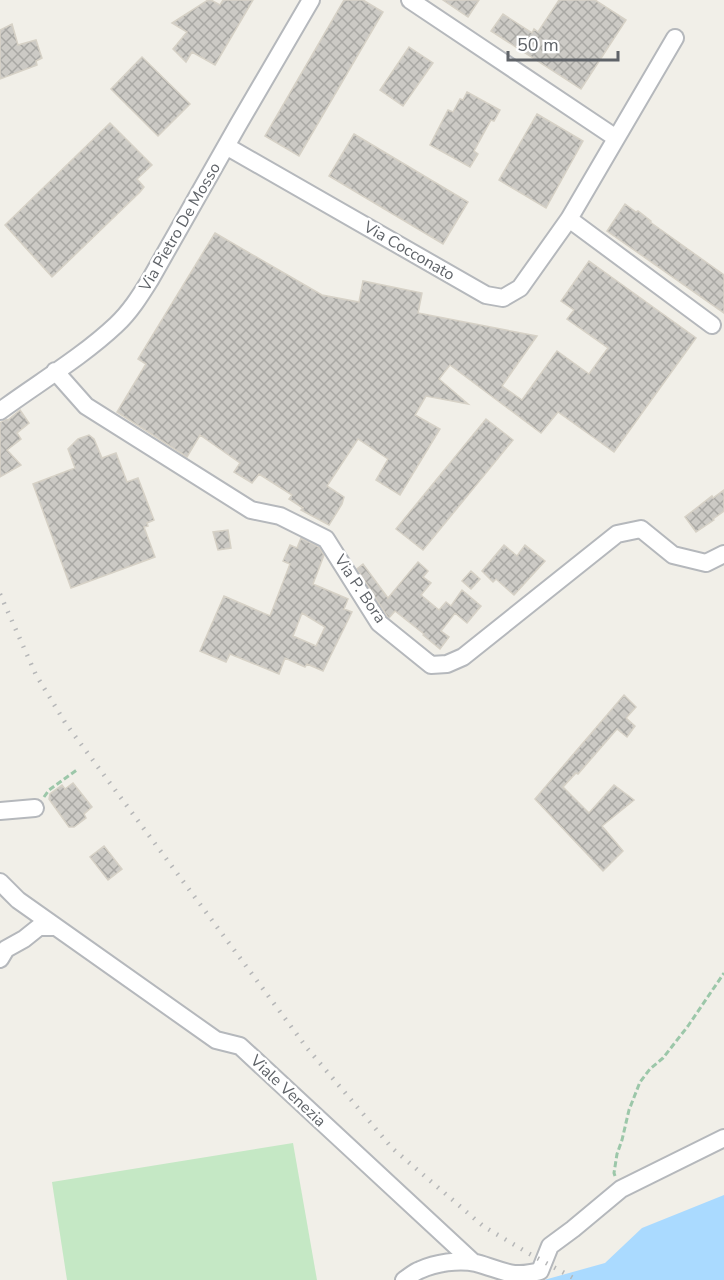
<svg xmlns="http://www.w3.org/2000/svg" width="724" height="1280" font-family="'Nunito Sans',sans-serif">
<defs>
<pattern id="building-cross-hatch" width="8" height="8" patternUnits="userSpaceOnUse" patternTransform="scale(1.5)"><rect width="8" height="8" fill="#cccac5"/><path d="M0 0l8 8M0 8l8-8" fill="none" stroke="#a9a8a4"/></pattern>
</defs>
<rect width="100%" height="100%" fill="#f1efe8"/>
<!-- pitch -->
<path fill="#c5e8c5" d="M 293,1143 L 317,1280 L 67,1280 L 52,1182 Z"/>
<!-- water -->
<path fill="#aadaff" d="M 724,1195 L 724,1280 L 544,1280 L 605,1263 L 642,1228 Z"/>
<!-- building -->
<path fill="url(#building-cross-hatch)" stroke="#d6d1c6" stroke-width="1.5" fill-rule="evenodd" d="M 208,0 L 211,0 L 220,5 L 223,0 L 253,0 L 215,65 L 192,52 L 186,62 L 173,49 L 187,32 L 172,23 Z
M 344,0 L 363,0 L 383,12 L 299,156 L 265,136 Z
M 443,0 L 479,0 L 468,17 Z
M 559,0 L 595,0 L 626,20 L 581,89 L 491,31 L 503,14 L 532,33 L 534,29 L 538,32 Z
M 12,24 L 18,45 L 36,40 L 42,58 L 36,61 L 37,65 L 0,79 L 0,30 Z
M 409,47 L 433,63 L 403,106 L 380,90 Z
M 142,57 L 190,104 L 158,136 L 111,89 Z
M 467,92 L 500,110 L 494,121 L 491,120 L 474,151 L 478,154 L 470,167 L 430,145 L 448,110 L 453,112 L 460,99 L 463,100 Z
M 537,114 L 583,141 L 546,208 L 499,180 Z
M 110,123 L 152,165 L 137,179 L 144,187 L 140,192 L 52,277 L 5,225 Z
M 354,134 L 468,202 L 443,244 L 329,176 Z
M 625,204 L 636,212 L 638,211 L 651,221 L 650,222 L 724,275 L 724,313 L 607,231 Z
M 215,233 L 322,295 L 359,302 L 363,281 L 422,293 L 418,313 L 537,336 L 502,386 L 522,400 L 557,351 L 589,374 L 608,348 L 567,319 L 574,310 L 561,301 L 589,261 L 696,338 L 614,452 L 558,412 L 541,433 L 450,365 L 439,379 L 468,404 L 426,396 L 415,415 L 440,429 L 400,495 L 376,480 L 388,459 L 358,439 L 327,486 L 344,497 L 342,504 L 329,525 L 301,510 L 303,508 L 289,499 L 292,495 L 259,474 L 252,483 L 234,472 L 240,463 L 200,435 L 187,457 L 117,412 L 146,364 L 138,359 Z
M 20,410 L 29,423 L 17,433 L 21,439 L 7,450 L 21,465 L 0,477 L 0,423 L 6,419 L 8,420 Z
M 486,419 L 513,440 L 423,550 L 396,529 Z
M 89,435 L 94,439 L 102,458 L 116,453 L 127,482 L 138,478 L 154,520 L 147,523 L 148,526 L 144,527 L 155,557 L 71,588 L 33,484 L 75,468 L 68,449 L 78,439 Z
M 724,490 L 724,511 L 713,519 L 714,520 L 696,532 L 685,517 L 712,496 L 713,498 Z
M 228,530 L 231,548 L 218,550 L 213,532 Z
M 301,538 L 319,547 L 324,555 L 313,584 L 348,599 L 344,609 L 352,612 L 323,671 L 307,664 L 305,667 L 285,658 L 279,674 L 230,654 L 226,662 L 200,651 L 224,596 L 270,616 L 290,564 L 283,561 L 290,545 L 297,548 ZM 302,613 L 325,627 L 316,646 L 293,636 Z
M 504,545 L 517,556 L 525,545 L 545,561 L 514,595 L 496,579 L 493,582 L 482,571 Z
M 418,562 L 428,571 L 423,577 L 431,583 L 421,595 L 439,610 L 446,602 L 451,606 L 462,590 L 481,606 L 467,623 L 455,613 L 441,631 L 449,637 L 440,649 L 423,635 L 424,634 L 395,611 L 389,618 L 387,616 L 357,569 L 363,564 L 388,598 Z
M 471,571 L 480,579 L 471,589 L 462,581 Z
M 624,695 L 636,707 L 626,718 L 635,726 L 627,737 L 617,729 L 578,774 L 576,773 L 563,787 L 589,813 L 614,785 L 634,800 L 602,826 L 623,851 L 603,871 L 535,799 Z
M 73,783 L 92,807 L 84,814 L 86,818 L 74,827 L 69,827 L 49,799 L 50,794 L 62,785 L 65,789 Z
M 104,846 L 122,869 L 108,880 L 90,857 Z"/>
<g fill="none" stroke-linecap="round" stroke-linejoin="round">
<!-- minor casing -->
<g stroke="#b5b8bc" stroke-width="20">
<path id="minor" d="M 410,0 L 616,138
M 226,146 L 486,295 L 503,298 L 520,288 L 569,219 L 675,38
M 569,219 L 712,325
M 55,371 L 86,406 L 251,510 L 280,516 L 326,539 L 379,623 L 431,665 L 447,664 L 463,657 L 617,534 L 641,529 L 673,555 L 706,563 L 724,554
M 0,411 C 38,383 82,357 116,325 C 130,312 140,296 150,280 L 238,125 L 311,0
M 0,811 L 35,808
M 0,882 L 18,900 L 216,1040 L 240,1046 L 473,1262
M 0,959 L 6,949 L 24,939 L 39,927 L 55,927
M 404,1280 C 409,1277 414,1272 420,1270 C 435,1263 459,1259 476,1263 C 503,1270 511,1279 540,1271 L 550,1246 L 573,1229 L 621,1189 L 724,1138"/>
</g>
<!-- path -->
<path stroke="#9cc7a9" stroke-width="3" stroke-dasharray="6 3" stroke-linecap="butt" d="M 44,797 L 49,790 L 78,769
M 615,1176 L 614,1173 L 617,1154 L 622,1140 L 629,1110 L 640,1082 L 650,1069 L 663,1058 L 688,1026 L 724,973"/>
<!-- minor -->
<use href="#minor" stroke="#fff" stroke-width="16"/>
<!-- rail -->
<path stroke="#b6b7b8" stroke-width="4.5" stroke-dasharray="1.5 8" stroke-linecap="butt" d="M 0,594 L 36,675 L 66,724 L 307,1048 L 392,1148 L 483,1226 L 528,1253 L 577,1280"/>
</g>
<g text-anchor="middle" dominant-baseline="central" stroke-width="5" stroke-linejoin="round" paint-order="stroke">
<!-- street labels -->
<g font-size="16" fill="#5f6368" stroke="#fff">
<text transform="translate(180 227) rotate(-60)">Via Pietro De Mosso</text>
<text transform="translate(409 251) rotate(30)">Via Cocconato</text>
<text transform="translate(360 589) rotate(56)">Via P. Bora</text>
<text transform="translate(288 1091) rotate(43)">Viale Venezia</text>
</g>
</g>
<!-- scale -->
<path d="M508 51v9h110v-9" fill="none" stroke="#5f6368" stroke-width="3"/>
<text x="517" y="51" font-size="18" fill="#5f6368" stroke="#ffffff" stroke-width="4.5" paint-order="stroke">50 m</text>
</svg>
